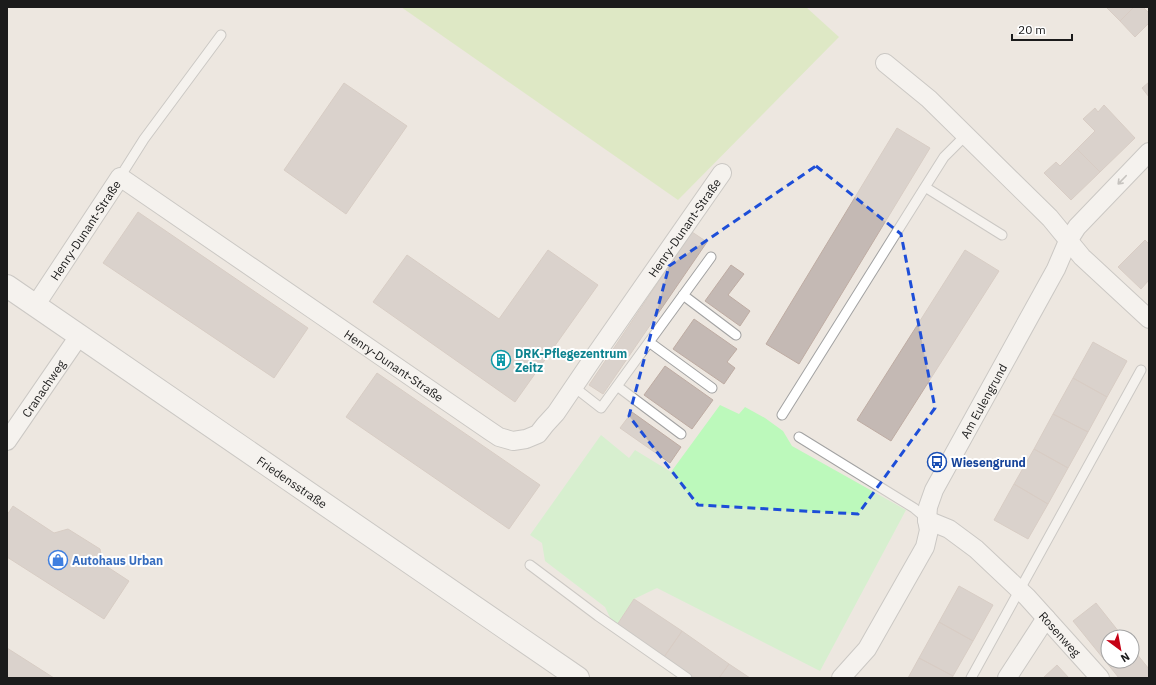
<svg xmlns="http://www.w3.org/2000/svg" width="1156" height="685" font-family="'IBM Plex Sans',sans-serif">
<rect width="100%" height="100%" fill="#ede7e0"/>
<!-- grass -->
<path fill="#cde8a5" d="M 401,7 L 806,7 L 839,37 L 678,200 Z"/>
<!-- park -->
<path fill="#bcf9bb" d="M 720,405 L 739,414 L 745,407 L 765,418 L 783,431 L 792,446 L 906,510 L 820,671 L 657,588 L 634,599 L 615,628 L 605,607 L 545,561 L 542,543 L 530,535 L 601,435 L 629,458 L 635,450 L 671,472 Z"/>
<!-- building -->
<path fill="#c4b9b4" stroke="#beaca3" d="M 1106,7 L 1134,7 L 1120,21 Z
M 1134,7 L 1143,7 L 1149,13 L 1149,23 L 1135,37 L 1120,21 Z
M 1149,82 L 1149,97 L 1142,88 Z
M 344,83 L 407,126 L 346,214 L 284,170 Z
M 1104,105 L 1135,138 L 1100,172 L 1077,149 L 1095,131 L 1083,119 L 1095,108 L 1098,112 Z
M 897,128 L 930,148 L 799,364 L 766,344 Z
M 1077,149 L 1100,172 L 1071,200 L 1044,173 L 1056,162 L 1060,166 Z
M 138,212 L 308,328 L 274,378 L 103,263 Z
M 692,232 L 707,242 L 603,394 L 589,385 Z
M 1145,240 L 1148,243 L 1149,242 L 1149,280 L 1141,289 L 1118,267 Z
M 548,250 L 598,285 L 515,402 L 373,302 L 407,255 L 499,319 Z
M 965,250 L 999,271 L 891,441 L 857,420 Z
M 731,265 L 744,274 L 728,295 L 750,311 L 740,326 L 705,301 Z
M 694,319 L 737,349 L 727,362 L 735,368 L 724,384 L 673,349 Z
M 1093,342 L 1127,361 L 1107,397 L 1073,378 Z
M 665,366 L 713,400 L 692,429 L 644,395 Z
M 377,373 L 540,485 L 509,529 L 346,417 Z
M 1073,378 L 1107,397 L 1088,432 L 1053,414 Z
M 632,412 L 681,447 L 670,463 L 620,428 Z
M 1053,414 L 1088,432 L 1068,468 L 1034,449 Z
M 1034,449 L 1068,468 L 1048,504 L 1014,484 Z
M 1014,484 L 1048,504 L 1028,539 L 994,520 Z
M 13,506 L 54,533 L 68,529 L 100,549 L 103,564 L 129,581 L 104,619 L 7,557 L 7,515 Z
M 959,586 L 993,605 L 973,641 L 939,622 Z
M 634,599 L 682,631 L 662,660 L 615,628 Z
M 1096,603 L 1123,637 L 1108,637 L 1108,661 L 1132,661 L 1132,648 L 1149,669 L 1149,678 L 1119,678 L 1073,621 Z
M 939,622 L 973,641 L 953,676 L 919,658 Z
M 682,631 L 729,664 L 719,678 L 688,678 L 662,660 Z
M 7,648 L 54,678 L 7,678 Z
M 919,658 L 953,676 L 952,678 L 908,678 Z
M 729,664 L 750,678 L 719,678 Z
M 1057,665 L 1069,678 L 1043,678 Z"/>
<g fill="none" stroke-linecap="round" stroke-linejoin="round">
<!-- service casing -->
<g stroke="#a2a2a2" stroke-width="11">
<path id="service" d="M 120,177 L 144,139 L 221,35
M 925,187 L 944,157 L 965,136
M 683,295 L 736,335
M 649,342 L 712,388
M 617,386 L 681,434
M 574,387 L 601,408 L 711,257
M 782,415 L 925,187 L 1002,235
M 799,437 L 914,508 L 927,519
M 530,565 L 598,616 L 687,678
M 971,678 L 1141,370"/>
</g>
<!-- minor casing -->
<g stroke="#a2a2a2" stroke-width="20">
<g id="minor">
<path d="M 885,63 L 929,99 L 1050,218 L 1082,257 L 1149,319"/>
<path id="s1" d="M 35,306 L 120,177 L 490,431 L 499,437 L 513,441 L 526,439 L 538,434 L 545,425 L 556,413 L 596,354 L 722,173"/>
<path id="s2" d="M 7,441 L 79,336"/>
<path id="s3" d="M 927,520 L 949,529 L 976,549 L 1027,597 L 1100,678"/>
<path id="s4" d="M 841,678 L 867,649 L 925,547 L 929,530 L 927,520 L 928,507 L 934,490 L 1056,269 L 1068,241 L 1077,227 L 1149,152"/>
<path d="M 1007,678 L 1046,618"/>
</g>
</g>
<!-- tertiary casing -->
<g stroke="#a2a2a2" stroke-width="24">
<g id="tertiary">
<path id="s5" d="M 7,286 L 578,678"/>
</g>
</g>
<!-- service -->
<use href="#service" stroke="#fff" stroke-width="9"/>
<!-- minor -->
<use href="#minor" stroke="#fff" stroke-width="18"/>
<!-- tertiary -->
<use href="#tertiary" stroke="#fff" stroke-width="22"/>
</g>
<!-- one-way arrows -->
<defs><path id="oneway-shaft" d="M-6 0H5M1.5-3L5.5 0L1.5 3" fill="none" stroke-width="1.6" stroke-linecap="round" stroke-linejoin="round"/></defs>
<use stroke="#989898" href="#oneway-shaft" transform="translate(1122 180) rotate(134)"/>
<!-- marked area -->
<path d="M0 0H1156V685H0ZM 816,166 L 901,234 L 935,408 L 858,514 L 698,505 L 629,416 L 669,266 Z" fill="#ede7e0" fill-opacity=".55" fill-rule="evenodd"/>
<path fill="none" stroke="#1d4ed8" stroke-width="3" stroke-dasharray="8 5" stroke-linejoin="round" d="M 816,166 L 901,234 L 935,408 L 858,514 L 698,505 L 629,416 L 669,266 Z"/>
<!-- icons -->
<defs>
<g id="building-ring" transform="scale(1)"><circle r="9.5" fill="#fff" stroke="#0f9aa8" stroke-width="1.5"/><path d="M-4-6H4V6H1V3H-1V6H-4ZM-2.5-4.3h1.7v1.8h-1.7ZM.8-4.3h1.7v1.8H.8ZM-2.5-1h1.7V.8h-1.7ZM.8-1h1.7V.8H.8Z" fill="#0f9aa8"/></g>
<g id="bus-ring" transform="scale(1)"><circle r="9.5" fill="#fff" stroke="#1a4fb4" stroke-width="1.5"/><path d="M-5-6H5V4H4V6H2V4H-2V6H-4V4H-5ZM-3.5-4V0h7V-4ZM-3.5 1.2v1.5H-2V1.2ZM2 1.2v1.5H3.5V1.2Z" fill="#1a4fb4"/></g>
<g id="shop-ring" transform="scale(1)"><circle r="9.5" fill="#fff" stroke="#3f7fe0" stroke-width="1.5"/><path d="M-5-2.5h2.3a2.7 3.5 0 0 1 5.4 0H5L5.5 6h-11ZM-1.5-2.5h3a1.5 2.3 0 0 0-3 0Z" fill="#3f7fe0"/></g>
</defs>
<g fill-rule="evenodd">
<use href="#building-ring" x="501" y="360"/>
<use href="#bus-ring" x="937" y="462"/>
<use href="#shop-ring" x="58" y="560"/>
</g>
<g text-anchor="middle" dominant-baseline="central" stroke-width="4" stroke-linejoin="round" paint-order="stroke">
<!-- street labels -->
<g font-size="12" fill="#1b1b1b" stroke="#fff">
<text stroke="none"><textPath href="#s1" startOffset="908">Henry-Dunant-Straße</textPath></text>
<text stroke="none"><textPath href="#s1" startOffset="91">Henry-Dunant-Straße</textPath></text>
<text stroke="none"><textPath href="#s1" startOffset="487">Henry-Dunant-Straße</textPath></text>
<text stroke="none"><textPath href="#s2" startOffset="64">Cranachweg</textPath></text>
<text stroke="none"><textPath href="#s4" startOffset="317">Am Eulengrund</textPath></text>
<text stroke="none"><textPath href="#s5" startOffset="346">Friedensstraße</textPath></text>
<text stroke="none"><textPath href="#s3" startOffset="177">Rosenweg</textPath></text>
</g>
<!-- culture labels -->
<g font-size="12" font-weight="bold" fill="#0d838f" stroke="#fff" text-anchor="start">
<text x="515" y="353">DRK-Pflegezentrum<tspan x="515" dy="14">Zeitz</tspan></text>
</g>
<!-- transit labels -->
<g font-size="12" font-weight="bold" fill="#164399" stroke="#fff" text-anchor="start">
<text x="951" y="462">Wiesengrund</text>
</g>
<!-- shop labels -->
<g font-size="12" font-weight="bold" fill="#366cbe" stroke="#fff" text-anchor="start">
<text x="72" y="560">Autohaus Urban</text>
</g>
</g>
<!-- border -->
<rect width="1156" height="685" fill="none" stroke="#1b1b1b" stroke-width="16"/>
<!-- north arrow -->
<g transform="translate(1120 649) rotate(148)"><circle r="19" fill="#ffffff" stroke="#a4a4a4"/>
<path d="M0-3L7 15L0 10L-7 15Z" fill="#c50115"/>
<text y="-6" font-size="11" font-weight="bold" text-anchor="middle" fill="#1b1b1b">N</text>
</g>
<!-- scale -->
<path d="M1012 34v6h60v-6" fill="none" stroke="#1b1b1b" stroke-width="2"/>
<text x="1018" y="34" font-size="12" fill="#1b1b1b" stroke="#ffffff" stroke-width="3" paint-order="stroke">20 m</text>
</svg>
